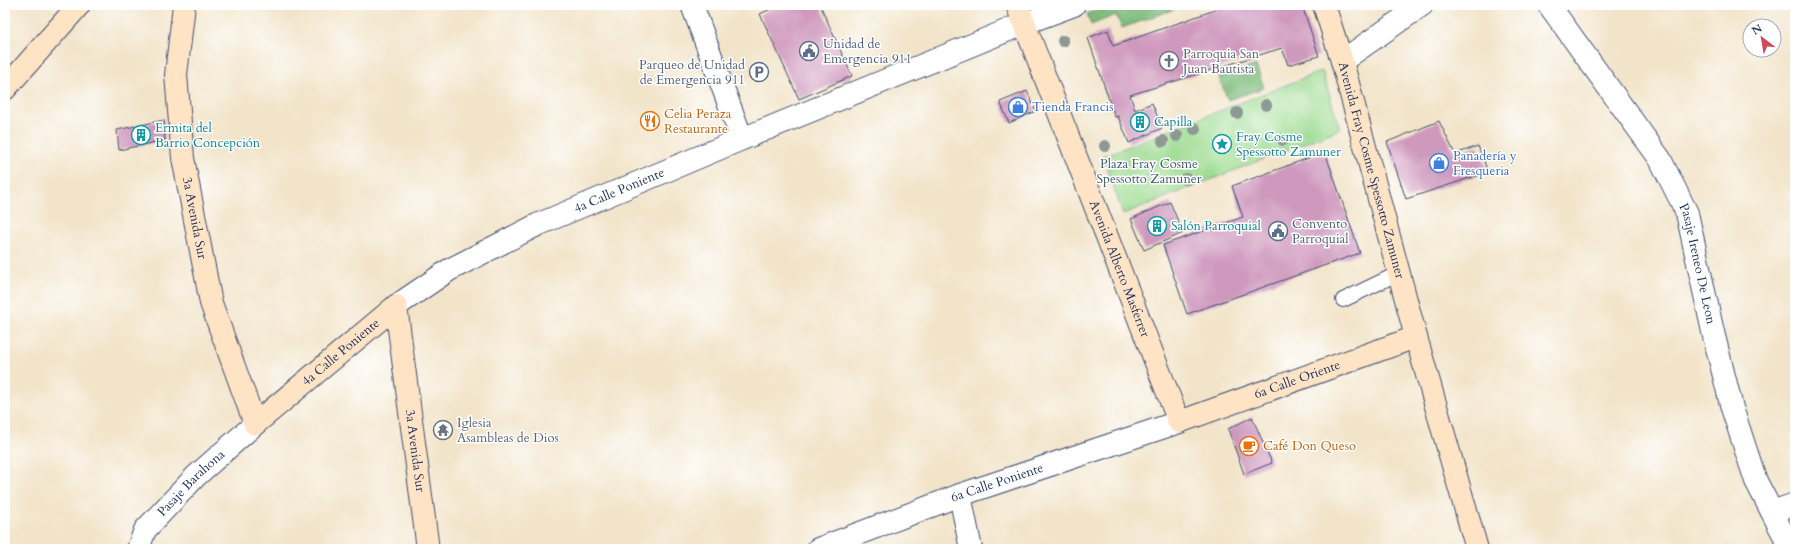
<svg xmlns="http://www.w3.org/2000/svg" width="1800" height="554" font-family="Cardo,serif">
<rect width="100%" height="100%" fill="#fff"/>
<filter id="ink" filterUnits="userSpaceOnUse"><feTurbulence type="fractalNoise" baseFrequency=".025" numOctaves="2"/><feDisplacementMap in="SourceGraphic" scale="8" xChannelSelector="R" yChannelSelector="G"/><feConvolveMatrix kernelMatrix="1 2 1 2 8 2 1 2 1" color-interpolation-filters="sRGB"/></filter>
<filter id="wash" filterUnits="userSpaceOnUse"><feTurbulence type="fractalNoise" baseFrequency=".012" numOctaves="4" result="noise"/><feDisplacementMap in="SourceGraphic" scale="16" xChannelSelector="R" yChannelSelector="G"/><feGaussianBlur stdDeviation="0.9" result="paint"/><feColorMatrix in="noise" values="0 0 0 0 0 0 0 0 0 0 0 0 0 0 0 0 0 1.4 0 .05"/><feComposite in="paint" operator="in"/></filter>
<g filter="url(#wash)">
<rect width="100%" height="100%" fill="#f2e4c9"/>
<!-- green -->
<path fill="#9ddb90" stroke="#5c8577" d="M 1322,71 L 1340,129 L 1123,214 L 1103,156 Z"/>
<!-- forest -->
<path fill="#7ebb7a" stroke="#4c756c" d="M 1111,5 L 1176,5 L 1177,8 L 1122,28 L 1116,15 L 1091,25 L 1087,14 Z
M 1256,65 L 1264,88 L 1228,100 L 1219,78 Z"/>
<g id="blocks">
<!-- building -->
<path fill="#cf98bd" d="M 779,5 L 820,5 L 852,76 L 799,99 L 760,14 Z
M 1229,5 L 1302,5 L 1319,56 L 1288,65 L 1282,48 L 1130,95 L 1135,110 L 1152,103 L 1162,128 L 1129,143 L 1118,116 L 1115,117 L 1088,38 L 1108,30 L 1113,46 Z
M 1027,91 L 1036,111 L 1009,123 L 1000,102 Z
M 164,120 L 165,140 L 119,150 L 117,130 Z
M 1439,121 L 1455,154 L 1478,146 L 1488,172 L 1406,199 L 1387,142 Z
M 1325,152 L 1360,253 L 1187,314 L 1163,245 L 1243,217 L 1232,186 Z
M 1170,202 L 1183,233 L 1144,250 L 1131,219 Z
M 1252,417 L 1272,463 L 1244,474 L 1228,429 Z"/>
</g>
</g>
<g filter="url(#ink)">
<use href="#blocks" fill-opacity="0" stroke="#3b4a6e" stroke-width="1"/>
<g fill="none" stroke-linecap="round" stroke-linejoin="round">
<!-- lane casing -->
<g stroke="#3b4a6e" stroke-width="16">
<path id="lane" d="M 1343,300 L 1399,273"/>
</g>
<!-- street casing -->
<g stroke="#3b4a6e" stroke-width="24">
<g id="street">
<path d="M 692,5 L 742,139"/>
<path id="s1" d="M 1549,5 L 1660,159 L 1687,213 L 1713,332 L 1732,408 L 1756,481 L 1791,549"/>
<path d="M 1342,61 L 1422,5"/>
<path id="s2" d="M 396,306 L 449,270 L 537,225 L 742,139 L 1023,24 L 1074,5"/>
<path d="M 960,495 L 971,549"/>
<path d="M 1772,512 L 1795,504"/>
<path id="s3" d="M 138,549 L 145,530 L 196,476 L 255,424"/>
<path id="s4" d="M 818,549 L 960,495 L 1179,422"/>
</g>
</g>
<!-- secondary casing -->
<g stroke="#3b4a6e" stroke-width="24">
<g id="secondary">
<path id="s5" d="M 184,5 L 176,75 L 183,158 L 211,303 L 255,424 L 396,306"/>
<path id="s6" d="M 1017,5 L 1179,422 L 1416,337"/>
<path id="s7" d="M 1324,5 L 1342,61 L 1416,337 L 1477,549"/>
<path d="M 5,89 L 79,5"/>
<path id="s8" d="M 396,306 L 428,549"/>
</g>
</g>
<!-- lane -->
<use href="#lane" stroke="#fff" stroke-width="14"/>
<!-- street -->
<use href="#street" stroke="#fff" stroke-width="22"/>
<!-- secondary -->
<use href="#secondary" stroke="#fee4c5" stroke-width="22"/>
</g>
<!-- trees -->
<g fill="#8e9895">
<circle cx="1063" cy="41" r="6"/>
<circle cx="1266" cy="105" r="6"/>
<circle cx="1237" cy="113" r="6"/>
<circle cx="1195" cy="129" r="6"/>
<circle cx="1177" cy="136" r="6"/>
<circle cx="1283" cy="140" r="6"/>
<circle cx="1163" cy="141" r="6"/>
<circle cx="1105" cy="146" r="6"/>
<circle cx="1186" cy="179" r="6"/>
</g>
</g>
<!-- icons -->
<defs>
<g id="civic-ring" transform="scale(1)"><circle r="9.5" fill="#fff" stroke="#5c6f8a" stroke-width="1.5"/><path d="M-.6-6.5H3V-4.5H.6V-3L4-1V1h2V6H-6V1h2V-1L-.6-3ZM-1.2 2.5V6h2.4V2.5Z" fill="#5c6f8a"/></g>
<g id="church-ring" transform="scale(1)"><circle r="9.5" fill="#fff" stroke="#6b7280" stroke-width="1.5"/><path d="M-1.2-6h2.4v3.5h3.3v2.4h-3.3V6h-2.4V-.1h-3.3v-2.4h3.3Z" fill="#6b7280"/></g>
<g id="parking-ring" transform="scale(1)"><circle r="9.5" fill="#fff" stroke="#5c6f8a" stroke-width="1.5"/><path d="M-3.5-5.5H1a3.5 3.5 0 0 1 0 7H-1V5.5H-3.5ZM-1-3.4V-.6H.8a1.4 1.4 0 0 0 0-2.8Z" fill="#5c6f8a"/></g>
<g id="shop-ring" transform="scale(1)"><circle r="9.5" fill="#fff" stroke="#3f7fe0" stroke-width="1.5"/><path d="M-5-2.5h2.3a2.7 3.5 0 0 1 5.4 0H5L5.5 6h-11ZM-1.5-2.5h3a1.5 2.3 0 0 0-3 0Z" fill="#3f7fe0"/></g>
<g id="restaurant-ring" transform="scale(1)"><circle r="9.5" fill="#fff" stroke="#e8710a" stroke-width="1.5"/><path d="M-5-6h1v4h1v-4h1v4h1v-4h1v5L-1.5 .5V6h-2V.5L-5-1ZM5-6V6H3V1.5H1.5Q1.5-4 5-6Z" fill="#e8710a"/></g>
<g id="building-ring" transform="scale(1)"><circle r="9.5" fill="#fff" stroke="#0f9aa8" stroke-width="1.5"/><path d="M-4-6H4V6H1V3H-1V6H-4ZM-2.5-4.3h1.7v1.8h-1.7ZM.8-4.3h1.7v1.8H.8ZM-2.5-1h1.7V.8h-1.7ZM.8-1h1.7V.8H.8Z" fill="#0f9aa8"/></g>
<g id="sight-ring" transform="scale(1)"><circle r="9.5" fill="#fff" stroke="#0f9aa8" stroke-width="1.5"/><path d="M0-6L1.8-2.2L6-1.7L2.9 1.2L3.7 5.4L0 3.3L-3.7 5.4L-2.9 1.2L-6-1.7L-1.8-2.2Z" fill="#0f9aa8"/></g>
<g id="temple-ring" transform="scale(1)"><circle r="9.5" fill="#fff" stroke="#6b7280" stroke-width="1.5"/><path d="M0-6L5-2H3V0L6.5 2.5H4V6H1.5V3h-3V6H-4V2.5H-6.5L-3 0V-2H-5Z" fill="#6b7280"/></g>
<g id="cafe-ring" transform="scale(1)"><circle r="9.5" fill="#fff" stroke="#e8710a" stroke-width="1.5"/><path d="M-5.5-4.5H6V0H3Q3 3.5 0 3.5H-2.5Q-5.5 3.5-5.5 0ZM3-3.2v2h1.7v-2ZM-6 4.5H4V6H-6Z" fill="#e8710a"/></g>
</defs>
<g fill-rule="evenodd">
<use href="#civic-ring" x="809" y="51"/>
<use href="#church-ring" x="1169" y="61"/>
<use href="#parking-ring" x="759" y="72"/>
<use href="#shop-ring" x="1018" y="107"/>
<use href="#restaurant-ring" x="650" y="121"/>
<use href="#building-ring" x="1140" y="122"/>
<use href="#building-ring" x="141" y="135"/>
<use href="#sight-ring" x="1222" y="144"/>
<use href="#shop-ring" x="1439" y="163"/>
<use href="#building-ring" x="1157" y="226"/>
<use href="#civic-ring" x="1278" y="231"/>
<use href="#temple-ring" x="443" y="430"/>
<use href="#cafe-ring" x="1249" y="446"/>
</g>
<g text-anchor="middle" dominant-baseline="central" stroke-width="3" stroke-linejoin="round" paint-order="stroke">
<!-- service labels -->
<g font-size="13" fill="#4e5e75" stroke="#fff" text-anchor="start">
<text x="823" y="44">Unidad de<tspan x="823" dy="15">Emergencia 911</tspan></text>
<text x="745" y="65" text-anchor="end">Parqueo de Unidad<tspan x="745" dy="15">de Emergencia 911</tspan></text>
<text x="1292" y="224">Convento<tspan x="1292" dy="15">Parroquial</tspan></text>
</g>
<!-- worship labels -->
<g font-size="13" fill="#5b616d" stroke="#fff" text-anchor="start">
<text x="1183" y="54">Parroquia San<tspan x="1183" dy="15">Juan Bautista</tspan></text>
<text x="457" y="423">Iglesia<tspan x="457" dy="15">Asambleas de Dios</tspan></text>
</g>
<!-- shop labels -->
<g font-size="13" fill="#366cbe" stroke="#fff" text-anchor="start">
<text x="1032" y="107">Tienda Francis</text>
<text x="1453" y="156">Panadería y<tspan x="1453" dy="15">Fresqueria</tspan></text>
</g>
<!-- food labels -->
<g font-size="13" fill="#c56008" stroke="#fff" text-anchor="start">
<text x="664" y="114">Celia Peraza<tspan x="664" dy="15">Restaurante</tspan></text>
<text x="1263" y="446">Café Don Queso</text>
</g>
<!-- culture labels -->
<g font-size="13" fill="#0d838f" stroke="#fff" text-anchor="start">
<text x="1154" y="122">Capilla</text>
<text x="155" y="128">Ermita del<tspan x="155" dy="15">Barrio Concepción</tspan></text>
<text x="1236" y="137">Fray Cosme<tspan x="1236" dy="15">Spessotto Zamuner</tspan></text>
<text x="1171" y="226">Salón Parroquial</text>
</g>
<!-- park labels -->
<g font-size="13" fill="#3c5a6a" stroke="#fff">
<text x="1149" y="164">Plaza Fray Cosme<tspan x="1149" dy="15">Spessotto Zamuner</tspan></text>
</g>
<!-- street labels -->
<g font-size="13" fill="#1b2f5e" stroke="#fff">
<text stroke="none"><textPath href="#s7" startOffset="172">Avenida Fray Cosme Spessotto Zamuner</textPath></text>
<text stroke="none"><textPath href="#s2" startOffset="252">4a Calle Poniente</textPath></text>
<text stroke="none"><textPath href="#s5" startOffset="215">3a Avenida Sur</textPath></text>
<text stroke="none"><textPath href="#s1" startOffset="302">Pasaje Ireneo De Leon</textPath></text>
<text stroke="none"><textPath href="#s6" startOffset="283">Avenida Alberto Masferrer</textPath></text>
<text stroke="none"><textPath href="#s5" startOffset="542">4a Calle Poniente</textPath></text>
<text stroke="none"><textPath href="#s6" startOffset="573">6a Calle Oriente</textPath></text>
<text stroke="none"><textPath href="#s8" startOffset="146">3a Avenida Sur</textPath></text>
<text stroke="none"><textPath href="#s4" startOffset="191">6a Calle Poniente</textPath></text>
<text stroke="none"><textPath href="#s3" startOffset="86">Pasaje Barahona</textPath></text>
</g>
</g>
<!-- margin -->
<rect width="1800" height="554" fill="none" stroke="#fff" stroke-width="20"/>
<!-- north arrow -->
<g transform="translate(1762 38) rotate(329)"><circle r="19" fill="#ffffff" stroke="#a4acbf"/>
<path d="M0-3L7 15L0 10L-7 15Z" fill="#d1495b"/>
<text y="-6" font-size="11" font-weight="bold" text-anchor="middle" fill="#1b2f5e">N</text>
</g>
</svg>
